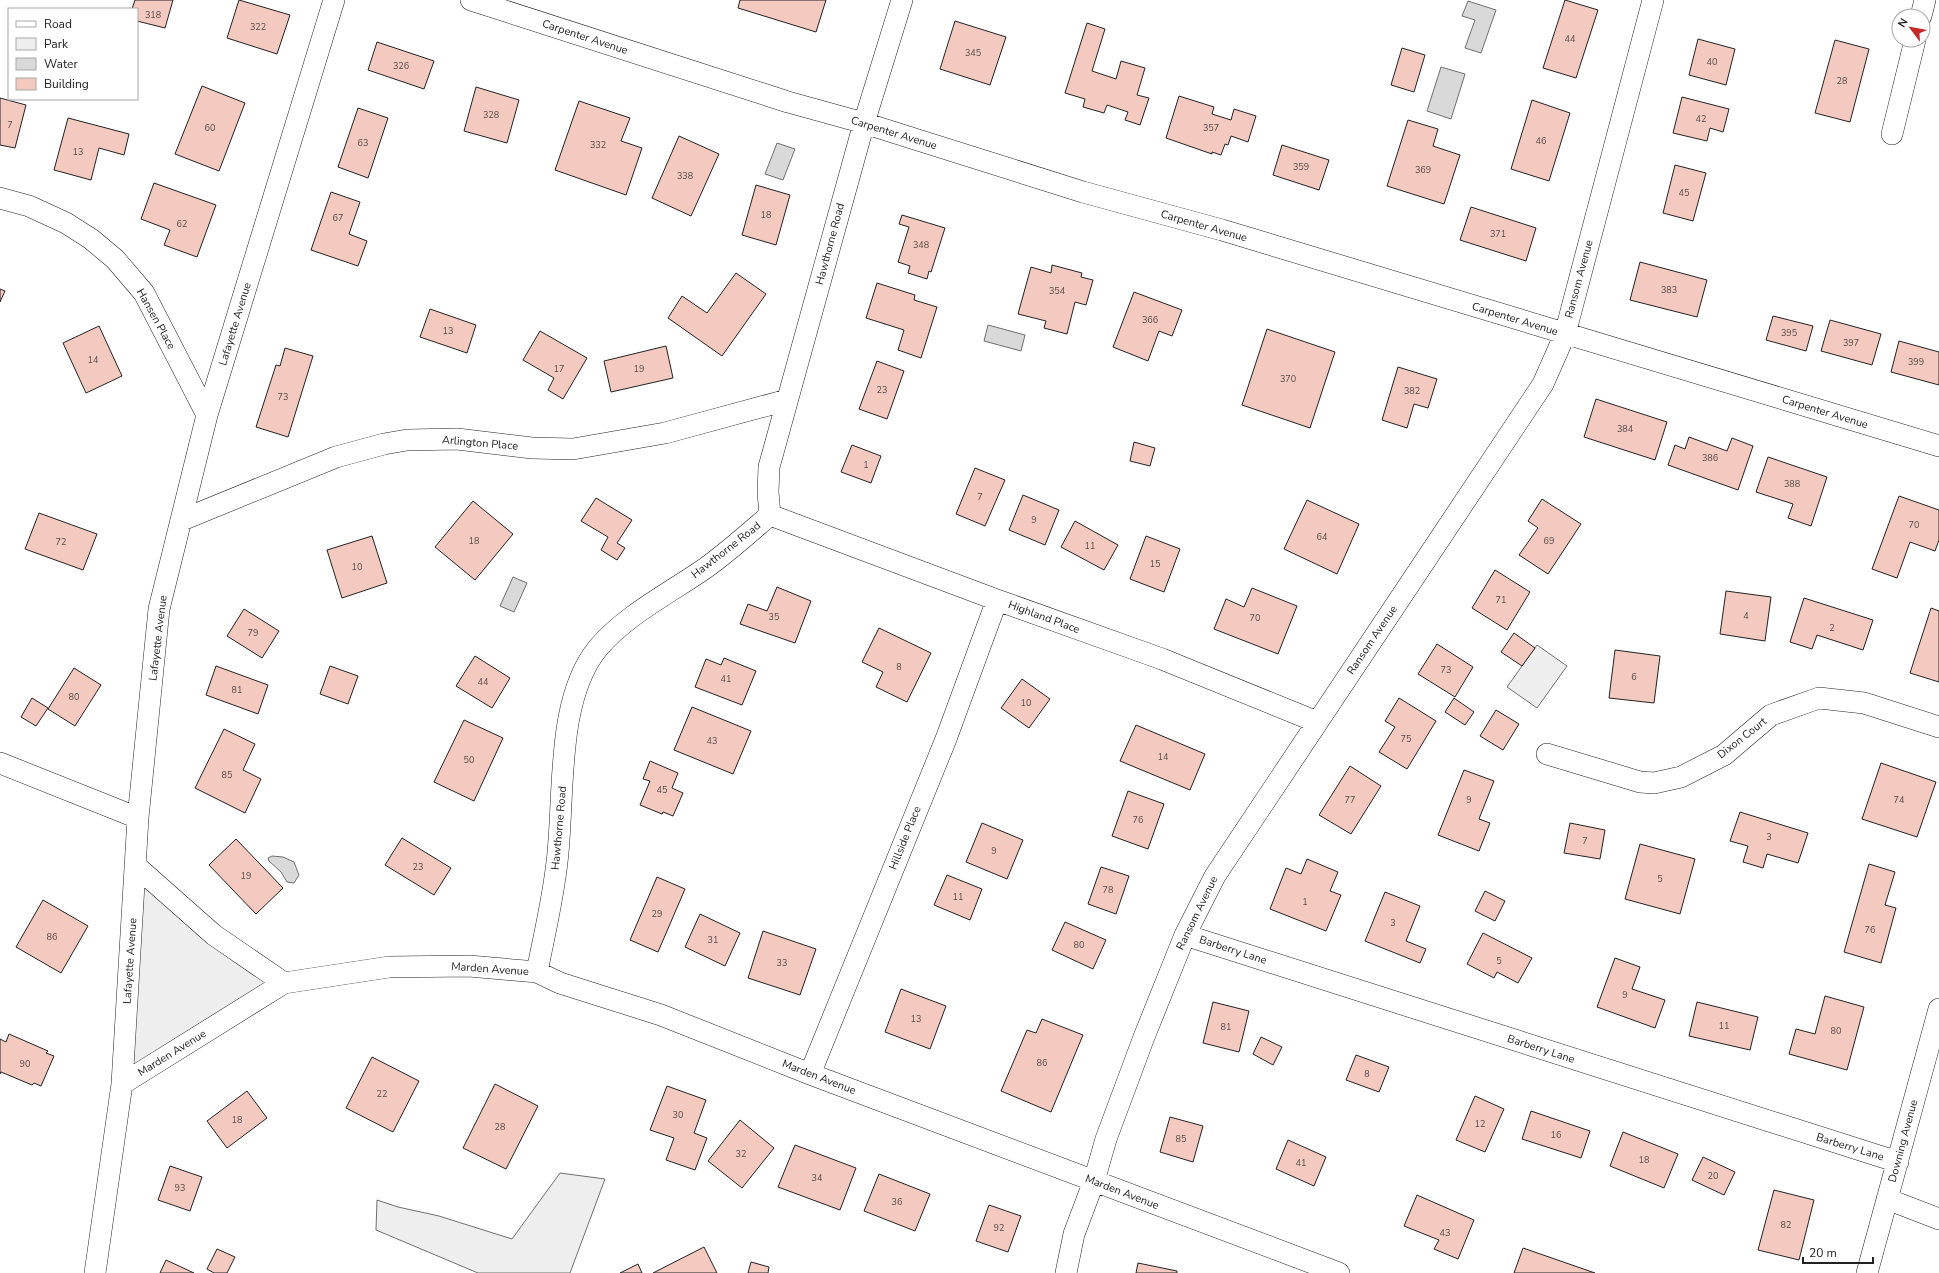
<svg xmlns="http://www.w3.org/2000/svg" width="1939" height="1273" font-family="'Nunito Sans',sans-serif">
<rect width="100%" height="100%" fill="#fff"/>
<!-- green -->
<path fill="#eee" stroke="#6f6f6f" d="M 1537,645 L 1567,666 L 1537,708 L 1507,687 Z
M 136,866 L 284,983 L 122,1084 Z
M 560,1173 L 605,1179 L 570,1273 L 478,1273 L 376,1230 L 377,1200 L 398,1207 L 439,1216 L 512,1239 Z"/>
<!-- water -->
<path fill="#d9d9d9" stroke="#6f6f6f" d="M 1468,1 L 1496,10 L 1481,53 L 1465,48 L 1475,20 L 1462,16 Z
M 1441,67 L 1465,74 L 1451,119 L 1427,111 Z
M 777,143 L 795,149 L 783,180 L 765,174 Z
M 988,325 L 1025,335 L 1021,351 L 984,341 Z
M 513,577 L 527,583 L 514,612 L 500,606 Z
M 272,856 L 283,857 L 294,862 L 299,875 L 294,883 L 287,882 L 281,872 L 269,861 L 268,858 Z"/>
<!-- building -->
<path fill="#f3c9c0" stroke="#222" d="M 135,0 L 173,0 L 165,28 L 137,21 L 137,9 L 132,9 Z
M 239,0 L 290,15 L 277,54 L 227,38 Z
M 740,0 L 826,0 L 816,32 L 738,8 Z
M 1565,0 L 1598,10 L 1576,78 L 1543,68 Z
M 955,21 L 1006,37 L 990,85 L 940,69 Z
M 1087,23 L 1105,29 L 1092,71 L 1116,79 L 1121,61 L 1145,68 L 1137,95 L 1149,98 L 1140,125 L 1125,120 L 1128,112 L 1107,105 L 1104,113 L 1083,107 L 1085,99 L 1065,93 Z
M 1698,39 L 1735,49 L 1726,85 L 1689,75 Z
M 1835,40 L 1869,49 L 1850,122 L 1815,113 Z
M 377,42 L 434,61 L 424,89 L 368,70 Z
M 1402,48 L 1425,55 L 1414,92 L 1391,85 Z
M 202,86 L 245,103 L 219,171 L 175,154 Z
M 476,87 L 519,100 L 507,143 L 464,131 Z
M 1179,96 L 1214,107 L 1212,114 L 1231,120 L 1234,109 L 1256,116 L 1248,142 L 1231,136 L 1228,145 L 1225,144 L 1221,155 L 1212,152 L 1212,154 L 1166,138 Z
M 1682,97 L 1729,109 L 1723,132 L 1710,128 L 1707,141 L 1673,133 Z
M 0,98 L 26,105 L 15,148 L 0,145 Z
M 1532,100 L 1570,113 L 1549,181 L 1511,169 Z
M 579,101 L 630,118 L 621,141 L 642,148 L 626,195 L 555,170 Z
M 358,108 L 388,118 L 368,178 L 338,167 Z
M 68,118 L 129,134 L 124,155 L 99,148 L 91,180 L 54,170 Z
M 1408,120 L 1438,129 L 1433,146 L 1460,155 L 1444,204 L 1387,186 Z
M 679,136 L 719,154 L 691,216 L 652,198 Z
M 1282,145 L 1329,160 L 1319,190 L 1273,175 Z
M 1675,165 L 1706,173 L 1693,221 L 1663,213 Z
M 154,183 L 216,205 L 197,257 L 164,245 L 170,230 L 141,219 Z
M 756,185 L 790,195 L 776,245 L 742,235 Z
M 331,192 L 360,202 L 349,234 L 367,241 L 358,266 L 311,250 Z
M 1471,207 L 1536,228 L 1526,261 L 1460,240 Z
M 902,215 L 945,228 L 931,272 L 929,271 L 927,279 L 908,273 L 910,266 L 898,262 L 909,227 L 899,224 Z
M 1640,262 L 1707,280 L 1697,317 L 1630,300 Z
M 1052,265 L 1082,273 L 1081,277 L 1093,280 L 1086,305 L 1075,302 L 1067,334 L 1044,328 L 1046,321 L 1018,314 L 1031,267 L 1051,273 Z
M 736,273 L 766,294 L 722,356 L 668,318 L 682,296 L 707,313 Z
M 877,283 L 915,295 L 914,300 L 937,307 L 921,358 L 898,350 L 904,330 L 866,318 Z
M 0,289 L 5,291 L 0,302 Z
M 1134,292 L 1182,310 L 1172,336 L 1159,331 L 1148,361 L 1113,347 Z
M 430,309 L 476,325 L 467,353 L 420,337 Z
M 1773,316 L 1813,326 L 1806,351 L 1766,340 Z
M 1830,320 L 1881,334 L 1872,365 L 1821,351 Z
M 99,326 L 122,376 L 86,393 L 63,343 Z
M 1267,329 L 1335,352 L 1310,428 L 1242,405 Z
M 540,331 L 587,358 L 563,399 L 548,390 L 554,378 L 523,360 Z
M 1899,341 L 1939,352 L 1939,385 L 1891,372 Z
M 666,346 L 673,378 L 611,392 L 604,361 Z
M 285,348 L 313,356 L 288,437 L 256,427 L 276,365 L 280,366 Z
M 877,361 L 904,371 L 887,419 L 859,409 Z
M 1398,367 L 1437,379 L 1428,408 L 1414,404 L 1407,428 L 1382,420 Z
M 1596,399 L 1667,422 L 1655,460 L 1584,437 Z
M 1689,437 L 1727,451 L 1732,438 L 1753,446 L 1738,490 L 1668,465 L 1675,445 L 1685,449 Z
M 1134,442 L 1155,448 L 1150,466 L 1130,461 Z
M 852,445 L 881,456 L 871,483 L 841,472 Z
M 1768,457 L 1827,477 L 1811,526 L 1788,518 L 1793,504 L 1756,492 Z
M 975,468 L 1005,480 L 985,526 L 956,514 Z
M 1023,495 L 1059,510 L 1045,545 L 1009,530 Z
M 1899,496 L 1939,510 L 1939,540 L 1935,551 L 1910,542 L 1897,578 L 1872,569 Z
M 596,498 L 632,520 L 617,543 L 625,548 L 617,560 L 601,550 L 608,537 L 581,521 Z
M 1542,499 L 1581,524 L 1548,574 L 1519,555 L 1538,528 L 1528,521 Z
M 1307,500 L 1359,524 L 1337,574 L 1284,549 Z
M 473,501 L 513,534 L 475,580 L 435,547 Z
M 39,513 L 97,534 L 83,570 L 25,549 Z
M 1075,521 L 1118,545 L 1104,570 L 1061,547 Z
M 372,536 L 387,583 L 342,598 L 327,550 Z
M 1146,536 L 1180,549 L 1164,592 L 1130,579 Z
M 1495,570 L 1530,592 L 1507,630 L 1472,608 Z
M 777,587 L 811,601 L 795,643 L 740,624 L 748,604 L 767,611 Z
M 1252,588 L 1297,606 L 1278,654 L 1214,629 L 1226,599 L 1244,607 Z
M 1726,591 L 1771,597 L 1765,641 L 1720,634 Z
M 1804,598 L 1873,620 L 1863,650 L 1817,635 L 1812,649 L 1790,642 Z
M 1931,608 L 1939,611 L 1939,682 L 1910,673 Z
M 244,609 L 279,631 L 262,658 L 227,636 Z
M 879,628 L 931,653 L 907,702 L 876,687 L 883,672 L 862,662 Z
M 1514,633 L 1535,648 L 1522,666 L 1501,652 Z
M 1437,644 L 1473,667 L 1455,697 L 1418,674 Z
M 1615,650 L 1660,656 L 1654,703 L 1609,698 Z
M 475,656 L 510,678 L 492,708 L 456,686 Z
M 724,658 L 756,671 L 742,705 L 695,687 L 706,659 L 721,665 Z
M 216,666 L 268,685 L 258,714 L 206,695 Z
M 330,666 L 358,676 L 348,704 L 320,694 Z
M 74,668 L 101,685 L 75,726 L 48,709 Z
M 1022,679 L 1050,699 L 1029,728 L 1001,708 Z
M 32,698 L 48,708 L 36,726 L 21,717 Z
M 1399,698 L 1436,721 L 1407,769 L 1379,752 L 1395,727 L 1385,721 Z
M 1454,698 L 1474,712 L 1465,725 L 1445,712 Z
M 692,707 L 751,731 L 733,774 L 674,750 Z
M 1496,710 L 1519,724 L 1503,750 L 1480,736 Z
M 464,720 L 503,738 L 474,801 L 434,782 Z
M 1136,725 L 1205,754 L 1190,790 L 1120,761 Z
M 224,729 L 255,744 L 243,770 L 261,779 L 245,813 L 195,788 Z
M 650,761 L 678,773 L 672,788 L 683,793 L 673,816 L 663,812 L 662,814 L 640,805 L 650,781 L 643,779 Z
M 1881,763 L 1936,782 L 1917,837 L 1862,819 Z
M 1350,766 L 1381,786 L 1351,834 L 1319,815 Z
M 1464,770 L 1494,781 L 1479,819 L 1490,823 L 1479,851 L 1438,835 Z
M 1128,791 L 1164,804 L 1148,849 L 1112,836 Z
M 1740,812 L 1808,833 L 1798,863 L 1767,854 L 1763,868 L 1743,862 L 1748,846 L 1730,841 Z
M 982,823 L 1023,840 L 1007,879 L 966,862 Z
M 1570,823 L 1605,830 L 1600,859 L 1564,853 Z
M 402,838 L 451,868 L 434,895 L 385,865 Z
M 236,839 L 283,888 L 256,914 L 209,865 Z
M 1640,844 L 1695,859 L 1680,914 L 1625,899 Z
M 1307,859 L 1338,872 L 1330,891 L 1341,895 L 1326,931 L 1270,909 L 1286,868 L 1301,874 Z
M 1869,864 L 1895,872 L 1885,905 L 1896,908 L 1881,963 L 1844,952 Z
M 1101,867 L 1129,876 L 1116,914 L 1088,904 Z
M 947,875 L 982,889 L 970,920 L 934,905 Z
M 657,877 L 685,889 L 658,952 L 630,940 Z
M 1485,891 L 1505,901 L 1495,921 L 1475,911 Z
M 1385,892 L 1420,906 L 1406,941 L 1426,949 L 1420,963 L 1365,941 Z
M 43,900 L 88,926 L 61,973 L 16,947 Z
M 700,914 L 740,933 L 725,966 L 685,947 Z
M 1065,922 L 1106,940 L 1093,969 L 1052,950 Z
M 763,931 L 816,949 L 800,995 L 748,978 Z
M 1483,933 L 1532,958 L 1518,983 L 1497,972 L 1494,978 L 1467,964 Z
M 1615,958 L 1640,967 L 1632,989 L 1665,1000 L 1655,1028 L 1597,1007 Z
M 901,989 L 946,1006 L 930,1049 L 885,1032 Z
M 1825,996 L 1864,1007 L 1847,1070 L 1789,1054 L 1796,1029 L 1815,1034 Z
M 1213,1002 L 1249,1011 L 1239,1052 L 1203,1043 Z
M 1697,1002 L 1758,1017 L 1750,1050 L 1689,1036 Z
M 1042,1019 L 1083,1035 L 1051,1112 L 1001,1091 L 1027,1030 L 1036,1033 Z
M 9,1034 L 48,1051 L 46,1053 L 54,1056 L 41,1086 L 34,1083 L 32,1085 L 1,1072 L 0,1074 L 0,1039 L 6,1042 Z
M 1261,1037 L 1282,1047 L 1273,1065 L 1253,1054 Z
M 1356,1055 L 1389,1067 L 1379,1092 L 1346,1080 Z
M 372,1057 L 419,1081 L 393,1132 L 346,1108 Z
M 495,1084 L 538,1106 L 506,1169 L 463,1148 Z
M 667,1086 L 706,1100 L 694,1133 L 707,1138 L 695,1170 L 666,1160 L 674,1138 L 650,1130 Z
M 247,1091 L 267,1118 L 227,1148 L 207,1121 Z
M 1475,1096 L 1504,1109 L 1485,1152 L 1456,1140 Z
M 1531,1111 L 1590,1131 L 1581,1158 L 1522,1139 Z
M 1170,1117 L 1203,1126 L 1193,1162 L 1160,1152 Z
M 740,1120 L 774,1148 L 742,1188 L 708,1161 Z
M 1623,1132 L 1678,1154 L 1664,1188 L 1610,1166 Z
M 1288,1140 L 1326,1157 L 1314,1186 L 1276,1169 Z
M 795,1145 L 856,1168 L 840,1210 L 778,1187 Z
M 1703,1157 L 1735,1172 L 1724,1195 L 1692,1180 Z
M 170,1166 L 202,1177 L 190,1211 L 158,1200 Z
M 879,1174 L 930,1194 L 915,1231 L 864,1211 Z
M 1774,1190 L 1814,1200 L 1799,1260 L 1758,1250 Z
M 1417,1195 L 1474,1220 L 1458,1259 L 1434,1249 L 1439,1240 L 1404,1226 Z
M 989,1205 L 1021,1216 L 1008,1252 L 976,1241 Z
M 704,1247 L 717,1273 L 653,1273 Z
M 1523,1248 L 1595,1273 L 1514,1273 Z
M 217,1249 L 235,1257 L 227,1273 L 214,1273 L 207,1269 Z
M 166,1260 L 194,1273 L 160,1273 Z
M 751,1262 L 769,1267 L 768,1273 L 748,1273 Z
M 1138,1263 L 1177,1271 L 1177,1273 L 1136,1273 Z
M 638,1264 L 642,1273 L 620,1273 Z"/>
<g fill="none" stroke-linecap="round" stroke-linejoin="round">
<!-- street casing -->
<g stroke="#222" stroke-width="22">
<path id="street" d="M 471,0 L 788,102 L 864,123 L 1083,192 L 1222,230 L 1939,446
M 1921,16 L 1925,0
M 1892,134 L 1915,40
M 0,198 L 29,206 L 66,223 L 91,239 L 115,259 L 144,293 L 207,415
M 770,515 L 997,600 L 1162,659 L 1317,722
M 182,520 L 336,457 L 384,444 L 407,440 L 457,439 L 532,448 L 573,449 L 665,433 L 787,400
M 1547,754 L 1640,782 L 1654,783 L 1681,777 L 1724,755 L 1771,715 L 1819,698 L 1864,703 L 1939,727
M 0,763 L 138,818
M 136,866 L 214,935 L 284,983
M 1185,935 L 1898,1162
M 537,972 C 544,936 553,899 557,862 C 565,798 555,700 598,648 C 627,614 670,593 707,567 C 729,551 749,533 770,515 L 768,492 L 769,467 L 864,123 L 902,0
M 810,1074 L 946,739 L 997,600
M 122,1084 L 284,983 L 389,967 L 469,966 L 537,972 L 560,983 L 661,1015 L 810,1074 L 1339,1273
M 1887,1199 L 1939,1219
M 95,1273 L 122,1084 L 138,818 L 159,609 L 207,415 L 334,0
M 1066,1273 L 1074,1234 L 1094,1181 L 1106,1139 L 1144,1037 L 1185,935 L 1215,876 L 1543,384 L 1565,334 L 1653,0
M 1867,1273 L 1939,1009"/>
</g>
<!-- street -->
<use href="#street" stroke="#fff" stroke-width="21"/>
</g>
<g text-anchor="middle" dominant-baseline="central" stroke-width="3" stroke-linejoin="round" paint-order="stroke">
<!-- number labels -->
<g font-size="9" fill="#564c4a">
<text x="153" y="15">318</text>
<text x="258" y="27">322</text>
<text x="1570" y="39">44</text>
<text x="973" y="53">345</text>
<text x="1712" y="62">40</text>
<text x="401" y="66">326</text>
<text x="1842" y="81">28</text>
<text x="491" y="115">328</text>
<text x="1701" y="119">42</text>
<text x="10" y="125">7</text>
<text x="210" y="128">60</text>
<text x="1211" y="128">357</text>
<text x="1541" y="141">46</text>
<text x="363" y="143">63</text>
<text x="598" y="145">332</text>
<text x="78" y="152">13</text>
<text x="1301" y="167">359</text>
<text x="1423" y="170">369</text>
<text x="685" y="176">338</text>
<text x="1684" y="193">45</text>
<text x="766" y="215">18</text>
<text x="338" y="218">67</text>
<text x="182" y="224">62</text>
<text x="1498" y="234">371</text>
<text x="921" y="245">348</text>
<text x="1669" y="290">383</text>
<text x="1057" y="291">354</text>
<text x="1150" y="320">366</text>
<text x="448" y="331">13</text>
<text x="1789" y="333">395</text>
<text x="1851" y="343">397</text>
<text x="93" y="360">14</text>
<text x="1916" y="362">399</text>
<text x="559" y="369">17</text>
<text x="639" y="369">19</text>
<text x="1288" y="379">370</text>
<text x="882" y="390">23</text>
<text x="1412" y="391">382</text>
<text x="283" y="397">73</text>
<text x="1625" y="429">384</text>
<text x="1710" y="458">386</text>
<text x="866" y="465">1</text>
<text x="1792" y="484">388</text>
<text x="980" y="497">7</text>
<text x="1034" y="520">9</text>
<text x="1914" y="525">70</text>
<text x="1322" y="537">64</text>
<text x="474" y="541">18</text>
<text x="1549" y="541">69</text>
<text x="61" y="542">72</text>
<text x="1090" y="546">11</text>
<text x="1155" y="564">15</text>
<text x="357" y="567">10</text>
<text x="1501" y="600">71</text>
<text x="1746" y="616">4</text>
<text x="774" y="617">35</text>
<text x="1255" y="618">70</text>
<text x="1832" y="628">2</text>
<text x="253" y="633">79</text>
<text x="899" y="667">8</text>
<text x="1446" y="670">73</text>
<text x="1634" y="677">6</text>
<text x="726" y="679">41</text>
<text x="483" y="682">44</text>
<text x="237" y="690">81</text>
<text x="74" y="697">80</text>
<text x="1026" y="703">10</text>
<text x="1406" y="739">75</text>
<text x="712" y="741">43</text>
<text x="1163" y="757">14</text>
<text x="469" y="760">50</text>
<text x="227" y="775">85</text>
<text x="662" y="790">45</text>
<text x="1350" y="800">77</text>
<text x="1469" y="800">9</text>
<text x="1899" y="800">74</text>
<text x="1138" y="820">76</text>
<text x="1769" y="837">3</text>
<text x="1585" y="841">7</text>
<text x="994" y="851">9</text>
<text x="418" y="867">23</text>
<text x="246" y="876">19</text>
<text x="1660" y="879">5</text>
<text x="1108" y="890">78</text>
<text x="958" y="897">11</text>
<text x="1305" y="902">1</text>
<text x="657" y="914">29</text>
<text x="1393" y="923">3</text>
<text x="1870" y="930">76</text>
<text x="52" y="937">86</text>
<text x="713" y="940">31</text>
<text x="1079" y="945">80</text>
<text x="1499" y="961">5</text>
<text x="782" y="963">33</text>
<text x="1625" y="995">9</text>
<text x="916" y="1019">13</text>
<text x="1724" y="1026">11</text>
<text x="1226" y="1027">81</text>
<text x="1836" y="1031">80</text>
<text x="1042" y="1063">86</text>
<text x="25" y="1064">90</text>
<text x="1367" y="1074">8</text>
<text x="382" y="1094">22</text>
<text x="678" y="1115">30</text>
<text x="237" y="1120">18</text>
<text x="1480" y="1124">12</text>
<text x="500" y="1127">28</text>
<text x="1556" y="1135">16</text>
<text x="1181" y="1139">85</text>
<text x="741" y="1154">32</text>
<text x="1644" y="1160">18</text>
<text x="1301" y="1163">41</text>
<text x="1713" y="1176">20</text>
<text x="817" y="1178">34</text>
<text x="180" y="1188">93</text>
<text x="897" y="1202">36</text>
<text x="1786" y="1225">82</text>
<text x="999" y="1228">92</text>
<text x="1445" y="1233">43</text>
</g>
<!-- street labels -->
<g font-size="11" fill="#222" stroke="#fff">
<text transform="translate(585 37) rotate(18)">Carpenter Avenue</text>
<text transform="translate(894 133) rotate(17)">Carpenter Avenue</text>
<text transform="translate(1204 226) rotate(16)">Carpenter Avenue</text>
<text transform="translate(830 244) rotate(-75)">Hawthorne Road</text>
<text transform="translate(1579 279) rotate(-75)">Ransom Avenue</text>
<text transform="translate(156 319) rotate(61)">Hansen Place</text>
<text transform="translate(1515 319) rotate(17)">Carpenter Avenue</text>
<text transform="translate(235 324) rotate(-73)">Lafayette Avenue</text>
<text transform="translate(1825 412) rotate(17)">Carpenter Avenue</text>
<text transform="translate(480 443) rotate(5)">Arlington Place</text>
<text transform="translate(726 550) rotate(-38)">Hawthorne Road</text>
<text transform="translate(1044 617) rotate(20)">Highland Place</text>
<text transform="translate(158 638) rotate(-83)">Lafayette Avenue</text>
<text transform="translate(1372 640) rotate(-56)">Ransom Avenue</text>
<text transform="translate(1742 738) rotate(-38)">Dixon Court</text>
<text transform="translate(559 828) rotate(-85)">Hawthorne Road</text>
<text transform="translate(905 838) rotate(-68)">Hillside Place</text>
<text transform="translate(1197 913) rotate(-64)">Ransom Avenue</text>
<text transform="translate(1233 950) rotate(18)">Barberry Lane</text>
<text transform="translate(130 961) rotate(-86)">Lafayette Avenue</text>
<text transform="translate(490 969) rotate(4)">Marden Avenue</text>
<text transform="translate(1541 1049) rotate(18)">Barberry Lane</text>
<text transform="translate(172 1053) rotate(-32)">Marden Avenue</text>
<text transform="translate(819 1077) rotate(21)">Marden Avenue</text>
<text transform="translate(1903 1141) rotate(-75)">Downing Avenue</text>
<text transform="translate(1850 1147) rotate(17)">Barberry Lane</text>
<text transform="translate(1122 1192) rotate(21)">Marden Avenue</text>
</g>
</g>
<!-- legend -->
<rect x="8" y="8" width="130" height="92" fill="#ffffff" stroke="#a7a7a7"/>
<rect x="16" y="21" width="20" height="6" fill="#ffffff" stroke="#a7a7a7"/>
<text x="44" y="28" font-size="12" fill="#222222">Road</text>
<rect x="16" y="38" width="20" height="12" fill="#eeeeee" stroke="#a7a7a7"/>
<text x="44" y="48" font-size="12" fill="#222222">Park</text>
<rect x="16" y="58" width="20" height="12" fill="#d9d9d9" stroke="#a7a7a7"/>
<text x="44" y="68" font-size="12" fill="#222222">Water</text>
<rect x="16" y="78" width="20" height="12" fill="#f3c9c0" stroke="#a7a7a7"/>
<text x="44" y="88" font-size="12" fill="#222222">Building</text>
<!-- north arrow -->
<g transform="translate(1911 28) rotate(302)"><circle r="19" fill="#ffffff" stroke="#a7a7a7"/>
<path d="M0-3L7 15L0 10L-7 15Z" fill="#c62828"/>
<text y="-6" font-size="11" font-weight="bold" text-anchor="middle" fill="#222222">N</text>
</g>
<!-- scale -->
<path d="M1803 1257v6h70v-6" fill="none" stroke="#222222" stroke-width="2"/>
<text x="1809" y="1257" font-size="12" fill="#222222" stroke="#ffffff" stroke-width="3" paint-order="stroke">20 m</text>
</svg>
